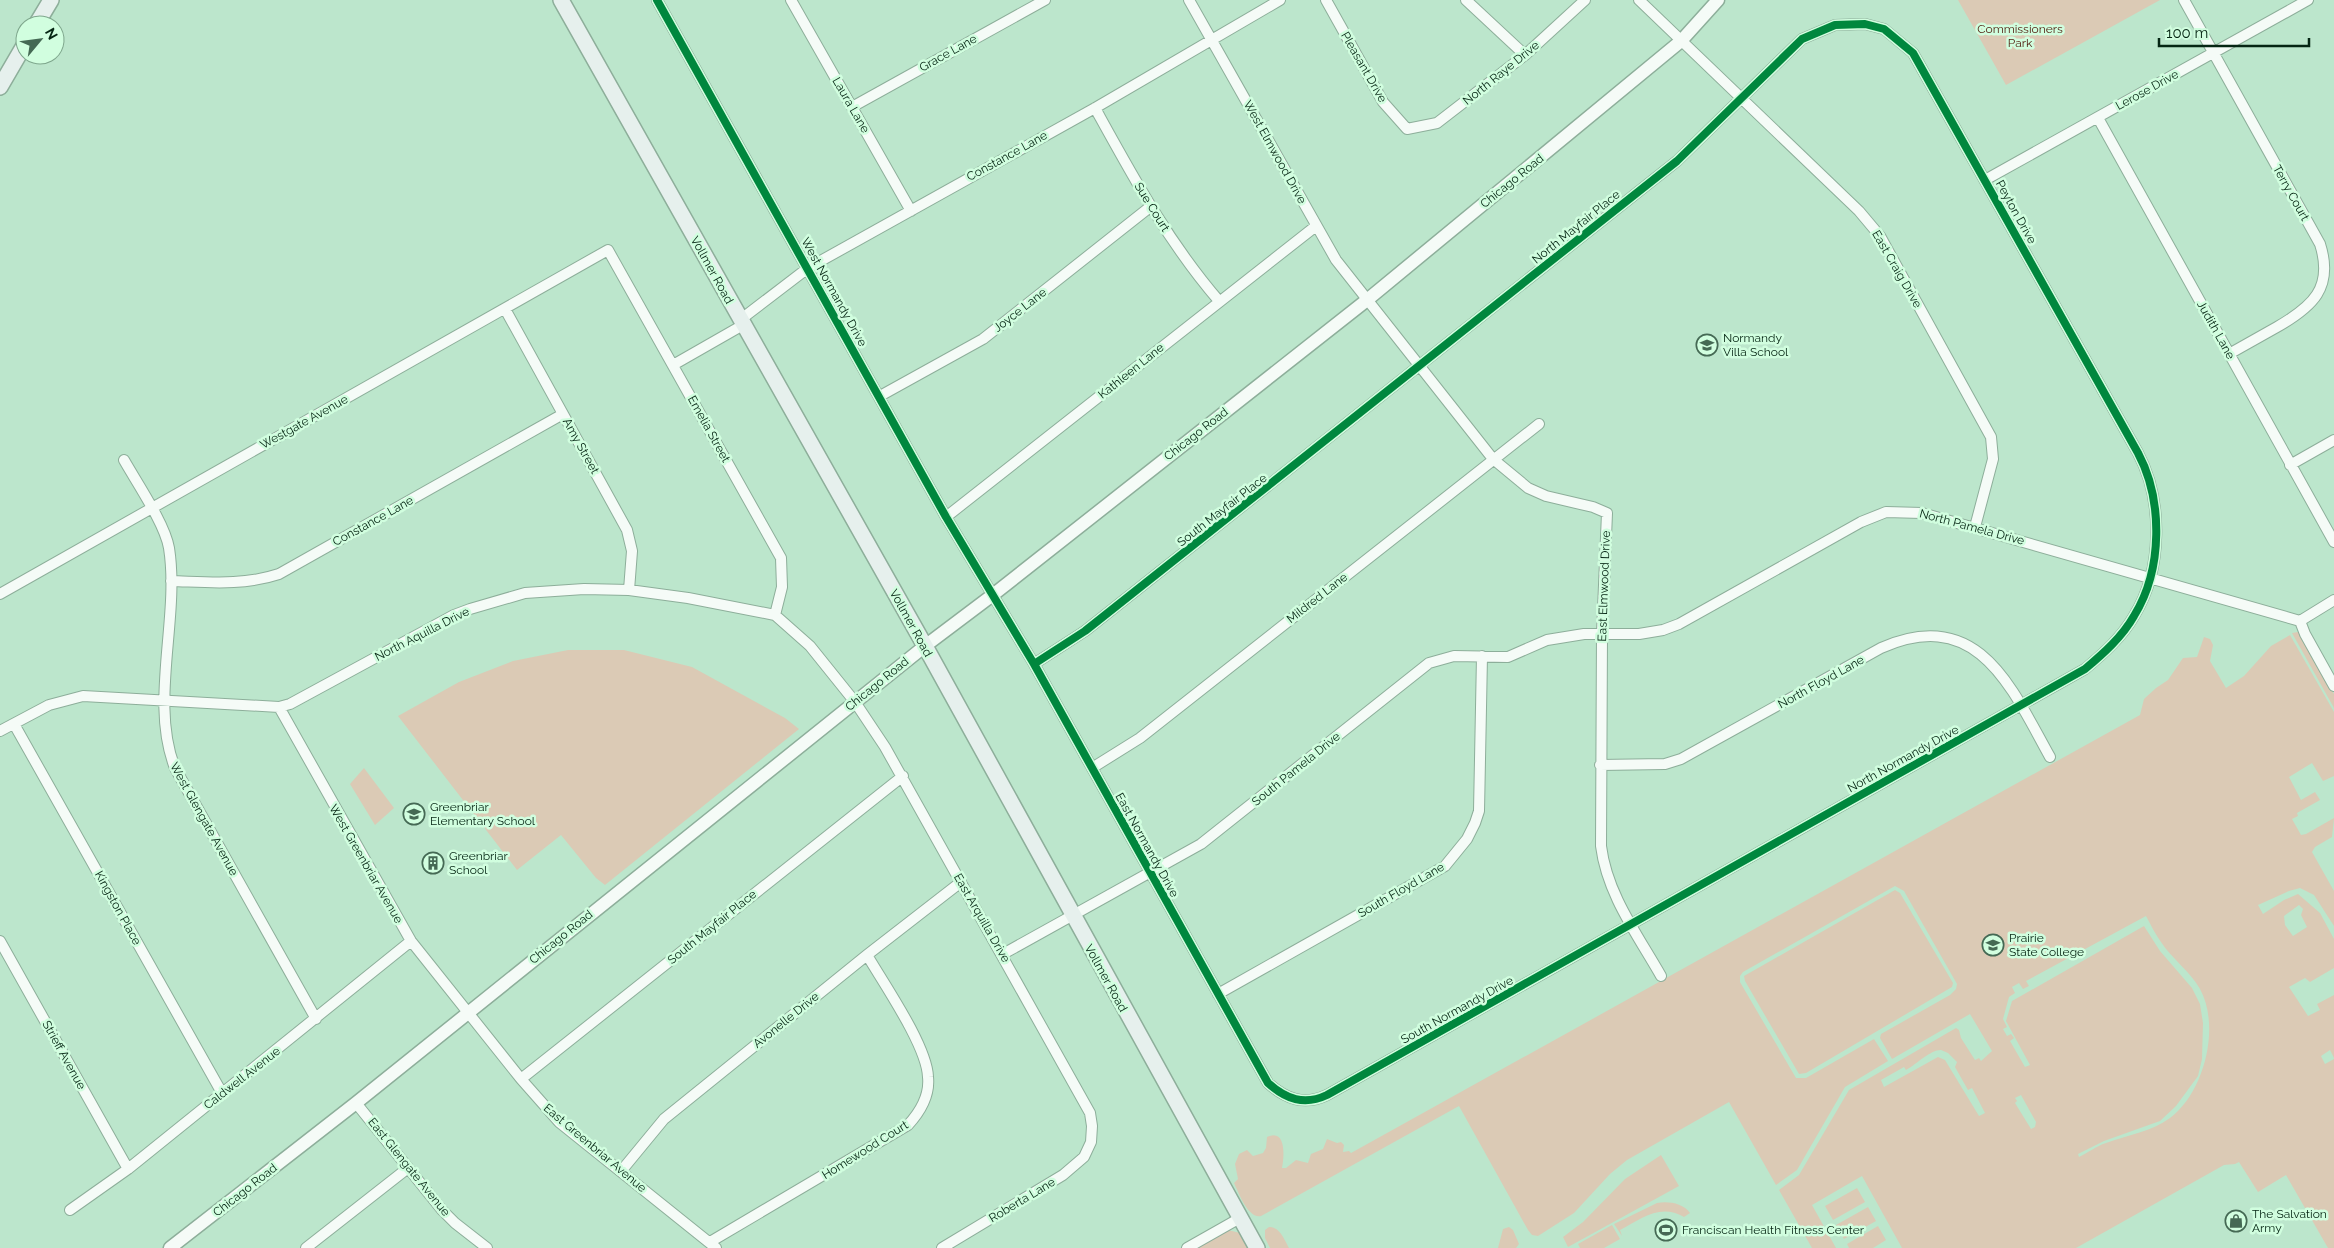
<svg xmlns="http://www.w3.org/2000/svg" width="2334" height="1248" font-family="Raleway,sans-serif">
<rect width="100%" height="100%" fill="#bce6cc"/>
<!-- green -->
<path fill="#dbcab5" fill-rule="evenodd" d="M 1958,0 L 2160,0 L 2006,85 Z
M 2298,632 L 2334,694 L 2334,708 L 2292,633 Z
M 2290,635 L 2334,712 L 2334,776 L 2323,781 L 2312,763 L 2289,777 L 2301,800 L 2315,792 L 2320,800 L 2297,813 L 2298,816 L 2292,819 L 2301,835 L 2306,834 L 2334,818 L 2332,837 L 2315,847 L 2312,852 L 2334,891 L 2334,926 L 2314,895 L 2300,888 L 2289,891 L 2258,905 L 2263,914 L 2284,900 L 2298,894 L 2320,913 L 2334,939 L 2334,968 L 2310,982 L 2305,978 L 2289,987 L 2308,1016 L 2320,1010 L 2317,1004 L 2334,995 L 2334,1058 L 2330,1050 L 2321,1056 L 2325,1064 L 2334,1059 L 2334,1248 L 2328,1248 L 2286,1175 L 2258,1192 L 2239,1162 L 2235,1164 L 2224,1165 L 2076,1248 L 1902,1248 L 1862,1176 L 1812,1205 L 1836,1248 L 1812,1248 L 1779,1190 L 1799,1175 L 1849,1090 L 1956,1028 L 1959,1030 L 1961,1038 L 1975,1060 L 1979,1058 L 1981,1061 L 1992,1051 L 1970,1014 L 1892,1059 L 1880,1038 L 1881,1034 L 1950,995 L 1956,989 L 1957,984 L 1904,891 L 1895,886 L 1743,972 L 1740,976 L 1740,982 L 1796,1078 L 1806,1078 L 1874,1039 L 1888,1061 L 1845,1087 L 1797,1170 L 1776,1185 L 1729,1102 L 1627,1160 L 1610,1174 L 1574,1213 L 1538,1236 L 1532,1235 L 1528,1230 L 1459,1106 L 1261,1216 C 1248,1219 1239,1193 1234,1183 L 1238,1179 L 1235,1164 L 1239,1154 L 1247,1150 L 1253,1156 L 1263,1153 L 1266,1148 L 1267,1137 C 1287,1128 1284,1158 1282,1168 L 1286,1168 L 1296,1160 L 1308,1163 L 1311,1154 L 1323,1149 L 1327,1139 L 1337,1143 L 1341,1142 L 1344,1145 L 1343,1152 L 1349,1151 L 1351,1153 L 2140,715 L 2144,699 L 2156,688 L 2168,680 L 2183,658 L 2197,657 L 2204,637 L 2210,639 L 2213,645 L 2210,661 L 2226,688 L 2244,676 L 2271,646 ZM 2299,905 L 2303,909 L 2301,915 L 2307,927 L 2293,936 L 2285,925 L 2284,916 ZM 2146,916 C 2151,925 2155,934 2161,942 C 2172,959 2190,971 2200,989 C 2221,1027 2204,1093 2170,1118 C 2151,1132 2127,1135 2106,1143 C 2096,1146 2088,1153 2079,1157 L 2078,1154 L 2104,1141 L 2160,1121 L 2176,1106 L 2198,1076 L 2202,1059 L 2203,1023 L 2200,1004 L 2192,988 L 2160,951 L 2144,926 L 2012,1001 L 2006,1021 L 2030,1065 L 2025,1067 L 2010,1041 L 2014,1038 L 2011,1034 L 2007,1036 L 2003,1029 L 2007,1027 L 2003,1019 L 2009,997 L 2015,993 L 2012,987 L 2019,983 L 2023,989 L 2029,986 L 2026,981 ZM 1941,1050 L 1948,1053 L 1957,1062 L 1955,1067 L 1968,1090 L 1972,1088 L 1985,1113 L 1979,1116 L 1945,1060 L 1938,1057 L 1884,1087 L 1881,1080 L 1904,1067 L 1906,1070 C 1917,1064 1930,1050 1941,1050 ZM 2021,1095 L 2036,1122 L 2035,1127 L 2031,1129 L 2015,1103 L 2017,1101 L 2015,1098 Z
M 568,650 L 624,650 L 692,667 L 785,718 L 799,729 L 605,885 L 596,878 L 561,835 L 517,870 L 398,716 L 459,682 L 513,661 Z
M 364,768 L 394,808 L 375,825 L 350,784 Z
M 1895,890 L 1900,893 L 1953,983 L 1952,987 L 1806,1073 L 1799,1074 L 1745,981 L 1744,976 Z
M 1661,1155 L 1679,1186 L 1568,1247 L 1563,1237 L 1583,1222 L 1625,1179 Z
M 1857,1188 L 1865,1202 L 1833,1220 L 1825,1206 Z
M 1657,1203 C 1668,1201 1683,1203 1690,1213 L 1684,1217 C 1660,1203 1641,1219 1620,1230 L 1622,1236 L 1614,1224 Z
M 1868,1207 L 1876,1221 L 1844,1239 L 1836,1225 Z
M 1612,1225 L 1620,1239 L 1604,1248 L 1580,1248 L 1578,1244 Z
M 1878,1226 L 1886,1240 L 1873,1248 L 1849,1248 L 1847,1244 Z
M 1269,1227 C 1280,1227 1284,1239 1289,1248 L 1270,1248 L 1265,1238 L 1265,1230 Z
M 1509,1227 L 1513,1230 L 1519,1244 L 1516,1248 L 1498,1248 L 1503,1229 Z
M 1228,1230 L 1240,1233 L 1249,1248 L 1196,1248 Z"/>
<g fill="none" stroke-linecap="round" stroke-linejoin="round">
<!-- minor casing -->
<g stroke="#8dae9a" stroke-width="12">
<path id="minor" d="M 657,0 L 946,517 L 1034,664 L 1268,1083 C 1286,1099 1304,1106 1327,1095 L 2085,669 C 2104,653 2122,637 2134,616 C 2163,569 2163,500 2138,453 L 1913,53 L 1884,29 L 1865,24 L 1835,25 L 1802,39 L 1677,161 L 1085,631 L 1034,664
M 791,0 L 911,211
M 1189,0 L 1336,260 L 1493,459 L 1528,488 L 1546,496 L 1593,507 L 1607,513 L 1602,633 L 1601,846 C 1607,894 1637,934 1661,976
M 1326,0 L 1383,102 L 1407,129 L 1437,123 L 1525,55 L 1585,0
M 1466,0 L 1525,55
M 1639,0 L 1859,211 L 1880,236 L 1991,437 L 1993,459 L 1975,527
M 2184,0 L 2320,244 C 2334,288 2312,307 2277,327 C 2261,336 2245,345 2229,354
M 852,107 L 1045,0
M 1095,108 C 1132,175 1168,242 1219,301
M 2098,118 L 2334,542
M 1985,180 L 2308,0
M 505,309 L 627,530 L 632,551 L 629,590
M 740,320 L 808,268 L 1095,108 L 1280,0
M 673,365 L 743,325
M 880,396 L 983,339 L 1150,207
M 124,460 C 137,483 165,524 169,548 C 180,618 149,702 175,768 L 316,1019
M 2290,465 L 2334,440
M 946,517 L 1316,226
M 171,581 C 207,582 243,586 279,574 L 563,414
M 0,594 L 608,250 L 781,558 L 782,587 L 775,615
M 2300,621 L 2305,634 L 2334,686
M 2300,621 L 2334,600
M 279,707 L 411,941 L 521,1079 L 559,1122 L 716,1248
M 14,724 L 222,1093
M 0,731 L 49,705 L 83,696 L 279,707 L 290,704 L 454,615 L 470,609 L 525,593 L 584,589 L 629,590 L 688,598 L 775,615 L 810,646 L 855,702 L 885,747 L 1090,1113 L 1092,1126 L 1091,1142 L 1084,1157 L 1063,1175 L 942,1248
M 1600,765 L 1665,764 L 1681,759 L 1881,648 C 1978,605 2011,687 2050,757
M 1092,768 L 1140,738 L 1539,424
M 0,941 L 128,1169
M 1003,954 L 1201,844 L 1429,663 L 1454,656 L 1508,657 L 1547,640 L 1584,634 L 1639,634 L 1663,630 L 1679,624 L 1861,522 L 1886,512 L 1922,513 L 2300,621
M 1218,994 L 1445,866 L 1467,839 L 1475,823 L 1479,811 L 1482,656
M 521,1079 L 903,776
M 356,1103 L 442,1210 L 455,1223 L 487,1248
M 622,1170 L 664,1119 L 867,955 L 961,882
M 70,1210 L 128,1169 L 411,941
M 710,1242 L 908,1125 C 920,1112 930,1096 928,1077 C 927,1046 884,984 867,955
M 306,1248 L 408,1168
M 1187,1248 L 1240,1218"/>
</g>
<!-- tertiary casing -->
<g stroke="#8dae9a" stroke-width="15">
<path id="tertiary" d="M 170,1248 L 356,1103 L 925,646 L 994,594 L 1367,300 L 1681,41 L 1718,0"/>
</g>
<!-- secondary casing -->
<g stroke="#8dae9a" stroke-width="18">
<path id="secondary" d="M 561,0 L 925,646 L 1257,1248
M 36,25 L 51,0
M 0,87 L 25,44"/>
</g>
<!-- minor -->
<use href="#minor" stroke="#f5fbf7" stroke-width="10"/>
<!-- tertiary -->
<use href="#tertiary" stroke="#f5fbf7" stroke-width="12"/>
<!-- secondary -->
<use href="#secondary" stroke="#e6f0ed" stroke-width="15"/>
<!-- cycleway casing -->
<g stroke="#d1fedf" stroke-width="11">
<path id="cycleway" d="M 657,0 L 946,517 L 1034,664 L 1268,1083 C 1286,1099 1304,1106 1327,1095 L 2085,669 C 2104,653 2122,637 2134,616 C 2163,569 2163,500 2138,453 L 1913,53 L 1884,29 L 1865,24 L 1835,25 L 1802,39 L 1677,161 L 1085,631 L 1034,664"/>
</g>
<!-- cycleway -->
<use href="#cycleway" stroke="#00873e" stroke-width="8"/>
</g>
<!-- icons -->
<defs>
<g id="school-ring" transform="scale(1.125)"><circle r="9.5" fill="#d1fedf" stroke="#456954" stroke-width="1.5"/><path d="M0-5L7-2L0 1L-7-2ZM-4 1L0 2.5L4 1V4Q0 6-4 4Z" fill="#456954"/></g>
<g id="building-ring" transform="scale(1.125)"><circle r="9.5" fill="#d1fedf" stroke="#456954" stroke-width="1.5"/><path d="M-4-6H4V6H1V3H-1V6H-4ZM-2.5-4.3h1.7v1.8h-1.7ZM.8-4.3h1.7v1.8H.8ZM-2.5-1h1.7V.8h-1.7ZM.8-1h1.7V.8H.8Z" fill="#456954"/></g>
<g id="university-ring" transform="scale(1.125)"><circle r="9.5" fill="#d1fedf" stroke="#456954" stroke-width="1.5"/><path d="M0-5L7-2L0 1L-7-2ZM-4 1L0 2.5L4 1V4Q0 6-4 4Z" fill="#456954"/></g>
<g id="shop-ring" transform="scale(1.125)"><circle r="9.5" fill="#d1fedf" stroke="#456954" stroke-width="1.5"/><path d="M-5-2.5h2.3a2.7 3.5 0 0 1 5.4 0H5L5.5 6h-11ZM-1.5-2.5h3a1.5 2.3 0 0 0-3 0Z" fill="#456954"/></g>
<g id="stadium-ring" transform="scale(1.125)"><circle r="9.5" fill="#d1fedf" stroke="#456954" stroke-width="1.5"/><path d="M0-5a6.5 5 0 1 0 0 10a6.5 5 0 1 0 0-10ZM-3.5-1.8h7v3.6h-7Z" fill="#456954"/></g>
</defs>
<g fill-rule="evenodd">
<use href="#school-ring" x="1707" y="345"/>
<use href="#school-ring" x="414" y="814"/>
<use href="#building-ring" x="433" y="863"/>
<use href="#university-ring" x="1993" y="945"/>
<use href="#shop-ring" x="2236" y="1221"/>
<use href="#stadium-ring" x="1666" y="1230"/>
</g>
<g text-anchor="middle" dominant-baseline="central" stroke-width="5" stroke-linejoin="round" paint-order="stroke">
<!-- park labels -->
<g font-size="12" fill="#4f1b0d" stroke="#d1fedf">
<text x="2020" y="29">Commissioners<tspan x="2020" dy="14">Park</tspan></text>
</g>
<!-- street labels -->
<g font-size="12" fill="#052513" stroke="#d1fedf">
<text transform="translate(948 53) rotate(-29)">Grace Lane</text>
<text transform="translate(1364 67) rotate(60)">Pleasant Drive</text>
<text transform="translate(1501 73) rotate(-39)">North Raye Drive</text>
<text transform="translate(2147 90) rotate(-29)">Lerose Drive</text>
<text transform="translate(851 105) rotate(60)">Laura Lane</text>
<text transform="translate(1275 152) rotate(61)">West Elmwood Drive</text>
<text transform="translate(1007 156) rotate(-29)">Constance Lane</text>
<text transform="translate(1512 181) rotate(-39)">Chicago Road</text>
<text transform="translate(2291 193) rotate(61)">Terry Court</text>
<text transform="translate(1152 207) rotate(58)">Sue Court</text>
<text transform="translate(2016 212) rotate(61)">Peyton Drive</text>
<text transform="translate(1576 227) rotate(-39)">North Mayfair Place</text>
<text transform="translate(1897 269) rotate(60)">East Craig Drive</text>
<text transform="translate(712 270) rotate(61)">Vollmer Road</text>
<text transform="translate(834 292) rotate(61)">West Normandy Drive</text>
<text transform="translate(1020 310) rotate(-38)">Joyce Lane</text>
<text transform="translate(2216 330) rotate(61)">Judith Lane</text>
<text transform="translate(1131 371) rotate(-39)">Kathleen Lane</text>
<text transform="translate(304 422) rotate(-29)">Westgate Avenue</text>
<text transform="translate(709 429) rotate(61)">Emelia Street</text>
<text transform="translate(1196 434) rotate(-38)">Chicago Road</text>
<text transform="translate(581 446) rotate(61)">Amy Street</text>
<text transform="translate(1222 510) rotate(-38)">South Mayfair Place</text>
<text transform="translate(373 521) rotate(-29)">Constance Lane</text>
<text transform="translate(1972 527) rotate(15)">North Pamela Drive</text>
<text transform="translate(1604 586) rotate(-88)">East Elmwood Drive</text>
<text transform="translate(1317 598) rotate(-38)">Mildred Lane</text>
<text transform="translate(911 623) rotate(61)">Vollmer Road</text>
<text transform="translate(422 634) rotate(-27)">North Aquilla Drive</text>
<text transform="translate(1821 682) rotate(-29)">North Floyd Lane</text>
<text transform="translate(877 684) rotate(-39)">Chicago Road</text>
<text transform="translate(1903 759) rotate(-29)">North Normandy Drive</text>
<text transform="translate(1296 769) rotate(-39)">South Pamela Drive</text>
<text transform="translate(204 819) rotate(61)">West Glengate Avenue</text>
<text transform="translate(1147 845) rotate(61)">East Normandy Drive</text>
<text transform="translate(366 864) rotate(60)">West Greenbriar Avenue</text>
<text transform="translate(1401 890) rotate(-30)">South Floyd Lane</text>
<text transform="translate(118 908) rotate(61)">Kingston Place</text>
<text transform="translate(982 918) rotate(60)">East Arquilla Drive</text>
<text transform="translate(712 927) rotate(-39)">South Mayfair Place</text>
<text transform="translate(561 937) rotate(-39)">Chicago Road</text>
<text transform="translate(1106 978) rotate(61)">Vollmer Road</text>
<text transform="translate(1457 1010) rotate(-29)">South Normandy Drive</text>
<text transform="translate(786 1020) rotate(-39)">Avonelle Drive</text>
<text transform="translate(64 1055) rotate(61)">Strieff Avenue</text>
<text transform="translate(242 1078) rotate(-38)">Caldwell Avenue</text>
<text transform="translate(595 1148) rotate(40)">East Greenbriar Avenue</text>
<text transform="translate(865 1150) rotate(-32)">Homewood Court</text>
<text transform="translate(409 1167) rotate(51)">East Glengate Avenue</text>
<text transform="translate(245 1190) rotate(-38)">Chicago Road</text>
<text transform="translate(1022 1200) rotate(-31)">Roberta Lane</text>
</g>
<!-- poi labels -->
<g font-size="12" fill="#052513" stroke="#d1fedf" text-anchor="start">
<text x="1723" y="338">Normandy<tspan x="1723" dy="14">Villa School</tspan></text>
<text x="430" y="807">Greenbriar<tspan x="430" dy="14">Elementary School</tspan></text>
<text x="449" y="856">Greenbriar<tspan x="449" dy="14">School</tspan></text>
<text x="2009" y="938">Prairie<tspan x="2009" dy="14">State College</tspan></text>
<text x="2252" y="1214">The Salvation<tspan x="2252" dy="14">Army</tspan></text>
<text x="1682" y="1230">Franciscan Health Fitness Center</text>
</g>
</g>
<!-- north arrow -->
<g transform="translate(40 40) rotate(61)"><circle r="24" fill="#d1fedf" stroke="#7fa78d"/>
<path d="M0-4L9 19L0 12L-9 19Z" fill="#456954"/>
<text y="-8" font-size="14" font-weight="bold" text-anchor="middle" fill="#052513">N</text>
</g>
<!-- scale -->
<path d="M2159 38v8h150v-8" fill="none" stroke="#052513" stroke-width="2.5"/>
<text x="2166" y="38" font-size="15" fill="#052513" stroke="#d1fedf" stroke-width="4" paint-order="stroke">100 m</text>
</svg>
